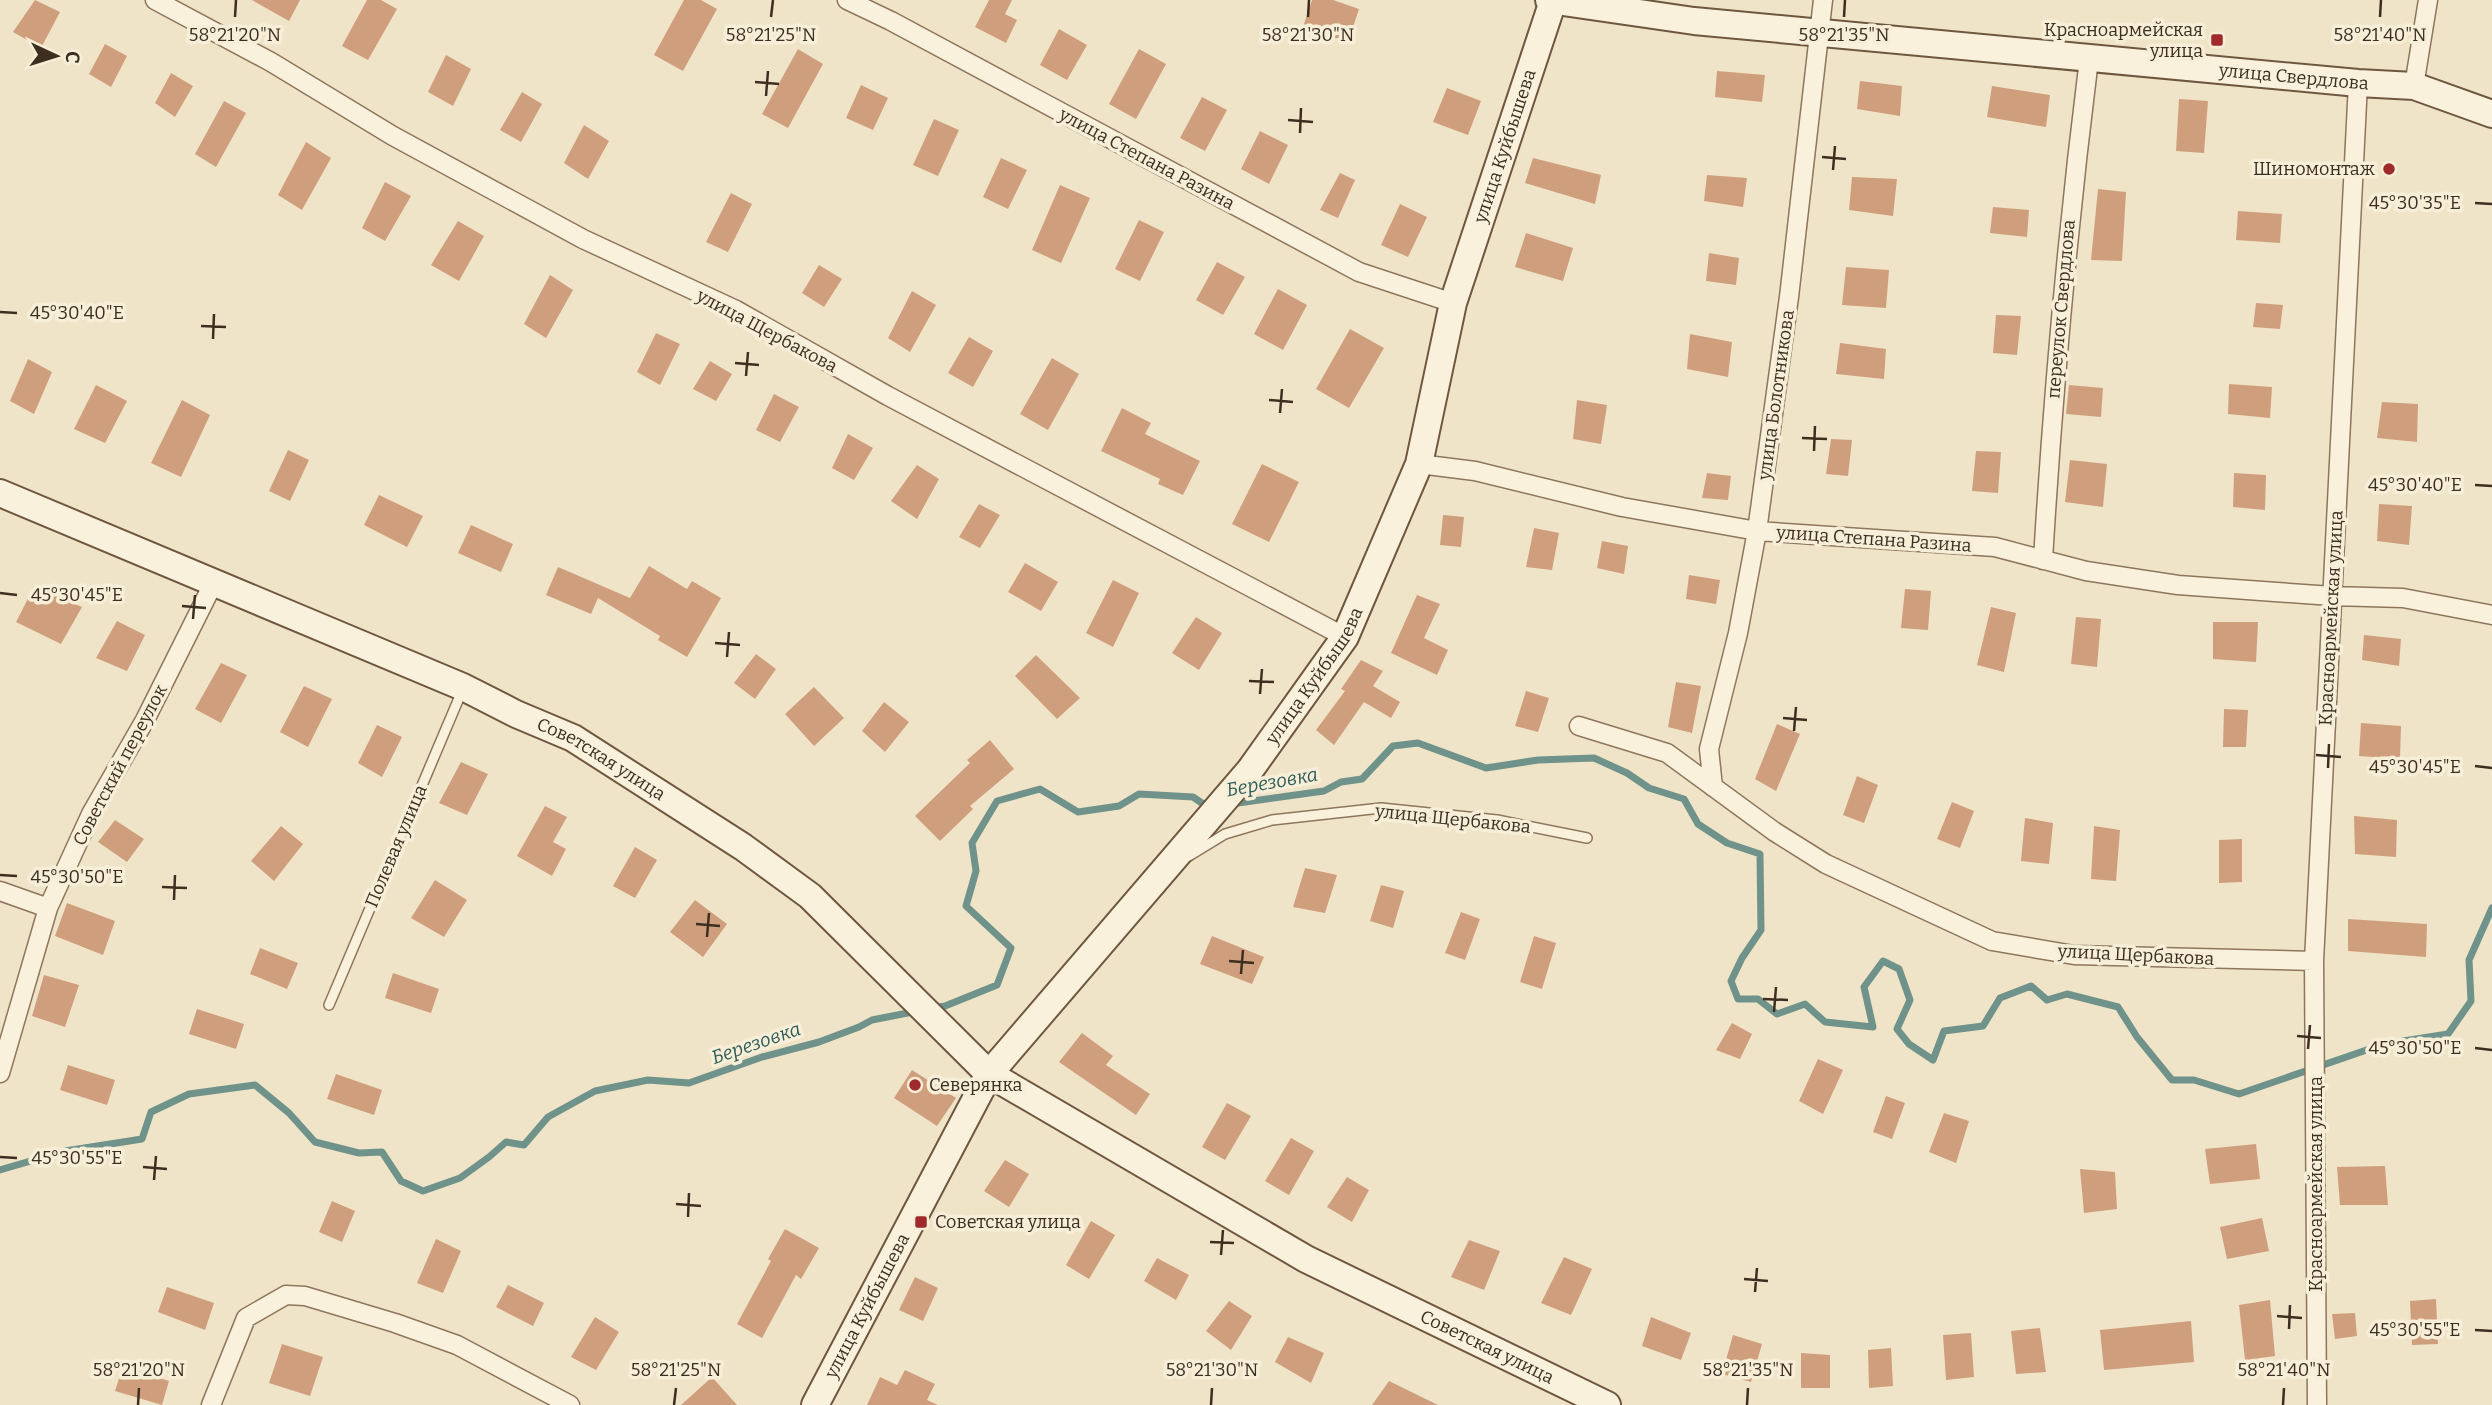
<svg xmlns="http://www.w3.org/2000/svg" width="2492" height="1405" font-family="Bitter,serif">
<rect width="100%" height="100%" fill="#f0e4c8"/>
<g fill="none" stroke-linecap="round" stroke-linejoin="round">
<!-- stream -->
<path stroke="#6f938a" stroke-width="7" d="M 1231,804 L 1324,791 L 1341,782 L 1362,779 L 1393,746 L 1418,743 L 1486,768 L 1538,760 L 1594,758 L 1627,773 L 1649,788 L 1684,799 L 1698,824 L 1727,843 L 1760,854 L 1761,930 L 1742,958 L 1731,981 L 1738,999 L 1758,999 L 1777,1014 L 1805,1004 L 1825,1022 L 1873,1027 L 1864,987 L 1883,961 L 1899,969 L 1910,1000 L 1897,1029 L 1909,1044 L 1933,1060 L 1944,1031 L 1983,1026 L 2000,998 L 2031,986 L 2047,1000 L 2067,994 L 2118,1007 L 2137,1037 L 2172,1080 L 2194,1080 L 2239,1094 L 2384,1044 L 2448,1034 L 2471,1001 L 2469,960 L 2492,908
M 933,1008 L 945,1006 L 997,985 L 1011,948 L 966,906 L 976,871 L 972,843 L 997,801 L 1040,789 L 1078,812 L 1119,806 L 1139,794 L 1193,797 L 1209,808
M 0,1170 L 65,1151 L 142,1139 L 151,1112 L 189,1094 L 255,1085 L 289,1113 L 315,1142 L 359,1153 L 382,1152 L 401,1181 L 423,1191 L 460,1178 L 489,1157 L 506,1142 L 524,1145 L 548,1117 L 595,1091 L 648,1080 L 689,1083 L 762,1057 L 819,1042 L 859,1027 L 872,1020 L 918,1011"/>
</g>
<!-- building -->
<path fill="#cf9f7d" d="M 35,0 L 60,12 L 41,48 L 13,32 Z
M 252,0 L 300,0 L 289,21 Z
M 367,0 L 381,0 L 397,9 L 368,60 L 342,46 Z
M 684,0 L 701,0 L 717,9 L 683,71 L 654,55 Z
M 989,0 L 1012,0 L 1005,14 L 1017,20 L 1006,43 L 975,27 Z
M 1312,0 L 1333,0 L 1359,9 L 1348,42 L 1303,27 Z
M 1059,29 L 1087,45 L 1067,80 L 1040,65 Z
M 105,44 L 127,56 L 111,87 L 89,74 Z
M 798,49 L 823,64 L 788,128 L 762,114 Z
M 1139,49 L 1166,64 L 1136,119 L 1109,104 Z
M 446,55 L 471,69 L 453,106 L 428,92 Z
M 1717,71 L 1765,75 L 1762,102 L 1715,97 Z
M 171,73 L 193,86 L 175,117 L 155,103 Z
M 1860,81 L 1902,86 L 1900,116 L 1857,109 Z
M 861,85 L 888,98 L 873,130 L 846,118 Z
M 1992,86 L 2050,95 L 2046,127 L 1987,117 Z
M 1447,88 L 1481,101 L 1468,135 L 1433,122 Z
M 522,92 L 542,104 L 521,142 L 500,130 Z
M 1202,97 L 1227,110 L 1205,151 L 1180,138 Z
M 2179,99 L 2208,101 L 2204,153 L 2176,151 Z
M 224,101 L 246,113 L 216,167 L 195,154 Z
M 934,119 L 959,130 L 938,176 L 913,165 Z
M 584,125 L 609,141 L 588,179 L 564,163 Z
M 1260,131 L 1288,145 L 1269,184 L 1241,169 Z
M 306,142 L 331,158 L 302,210 L 278,195 Z
M 1001,158 L 1027,170 L 1008,209 L 983,197 Z
M 1533,158 L 1601,175 L 1595,204 L 1525,183 Z
M 1340,173 L 1355,180 L 1338,218 L 1320,210 Z
M 1707,175 L 1747,178 L 1743,207 L 1704,201 Z
M 1852,177 L 1897,179 L 1893,216 L 1849,210 Z
M 385,182 L 411,196 L 385,241 L 362,228 Z
M 1060,185 L 1090,198 L 1061,263 L 1032,250 Z
M 2098,189 L 2126,192 L 2122,261 L 2091,260 Z
M 731,193 L 752,204 L 728,252 L 706,242 Z
M 1400,204 L 1427,217 L 1408,257 L 1381,245 Z
M 1993,207 L 2029,210 L 2027,237 L 1990,233 Z
M 2238,211 L 2282,214 L 2280,243 L 2236,240 Z
M 1139,220 L 1164,232 L 1140,281 L 1115,269 Z
M 458,221 L 484,236 L 459,281 L 431,265 Z
M 1526,233 L 1573,248 L 1563,281 L 1515,267 Z
M 1709,253 L 1739,258 L 1736,285 L 1706,281 Z
M 1217,262 L 1245,277 L 1223,315 L 1196,300 Z
M 819,265 L 842,279 L 824,307 L 802,293 Z
M 1846,267 L 1889,270 L 1886,308 L 1842,305 Z
M 550,275 L 573,290 L 546,338 L 524,324 Z
M 1278,289 L 1307,305 L 1283,350 L 1254,334 Z
M 912,291 L 936,305 L 910,352 L 888,338 Z
M 2256,303 L 2283,305 L 2280,329 L 2253,327 Z
M 1996,315 L 2021,316 L 2017,355 L 1993,353 Z
M 1350,329 L 1384,348 L 1349,408 L 1316,389 Z
M 656,333 L 680,344 L 660,385 L 637,372 Z
M 1690,334 L 1732,342 L 1728,377 L 1687,369 Z
M 969,337 L 993,351 L 973,387 L 948,373 Z
M 1840,343 L 1886,349 L 1884,379 L 1836,374 Z
M 1052,358 L 1079,374 L 1048,430 L 1020,414 Z
M 28,359 L 52,372 L 34,414 L 10,401 Z
M 710,361 L 732,374 L 716,401 L 693,389 Z
M 2229,384 L 2272,387 L 2270,418 L 2228,414 Z
M 96,385 L 127,401 L 105,443 L 74,429 Z
M 2069,385 L 2103,388 L 2101,417 L 2066,414 Z
M 774,394 L 799,407 L 780,442 L 756,430 Z
M 182,400 L 210,415 L 181,477 L 151,463 Z
M 1577,400 L 1607,405 L 1601,444 L 1573,439 Z
M 2382,402 L 2418,404 L 2417,442 L 2377,438 Z
M 1122,408 L 1151,423 L 1145,434 L 1200,461 L 1183,495 L 1158,484 L 1160,479 L 1101,451 Z
M 848,434 L 873,448 L 854,480 L 832,468 Z
M 1831,439 L 1852,440 L 1848,476 L 1826,474 Z
M 288,450 L 309,460 L 290,501 L 269,491 Z
M 1976,451 L 2001,452 L 1998,493 L 1972,491 Z
M 2070,460 L 2107,464 L 2103,507 L 2065,502 Z
M 1262,464 L 1299,482 L 1269,542 L 1232,524 Z
M 917,465 L 939,479 L 917,519 L 891,501 Z
M 1707,473 L 1731,476 L 1728,500 L 1702,498 Z
M 2234,473 L 2266,475 L 2265,510 L 2233,507 Z
M 379,495 L 423,516 L 407,547 L 364,525 Z
M 979,504 L 1000,515 L 980,548 L 959,537 Z
M 2379,504 L 2412,506 L 2409,545 L 2377,541 Z
M 1443,515 L 1464,517 L 1461,547 L 1440,545 Z
M 471,525 L 513,544 L 501,572 L 458,553 Z
M 1534,528 L 1559,533 L 1552,570 L 1526,567 Z
M 1602,541 L 1628,546 L 1624,574 L 1597,568 Z
M 1025,563 L 1058,582 L 1041,611 L 1008,592 Z
M 649,566 L 687,589 L 692,581 L 721,598 L 687,657 L 658,640 L 660,636 L 598,598 L 591,614 L 546,595 L 558,567 L 630,598 Z
M 1689,575 L 1720,580 L 1716,604 L 1686,599 Z
M 1113,580 L 1139,593 L 1113,647 L 1086,633 Z
M 34,587 L 82,607 L 61,644 L 16,622 Z
M 1905,589 L 1931,591 L 1928,630 L 1901,628 Z
M 1417,595 L 1440,604 L 1424,638 L 1448,650 L 1437,675 L 1391,653 Z
M 1991,607 L 2016,613 L 2004,672 L 1977,665 Z
M 1196,617 L 1222,633 L 1199,670 L 1172,653 Z
M 2076,617 L 2101,619 L 2097,667 L 2071,664 Z
M 117,621 L 145,635 L 127,671 L 96,658 Z
M 2213,622 L 2258,622 L 2256,662 L 2213,659 Z
M 2364,635 L 2401,639 L 2399,666 L 2362,660 Z
M 756,654 L 776,669 L 755,699 L 734,683 Z
M 1036,655 L 1080,698 L 1057,719 L 1015,676 Z
M 1361,660 L 1383,671 L 1373,686 L 1400,702 L 1391,718 L 1364,702 L 1334,745 L 1316,730 L 1345,691 L 1341,689 Z
M 221,663 L 247,675 L 221,723 L 195,709 Z
M 1676,682 L 1701,686 L 1692,733 L 1668,727 Z
M 304,686 L 332,699 L 308,747 L 280,732 Z
M 814,687 L 844,718 L 814,746 L 785,714 Z
M 1526,691 L 1549,698 L 1538,732 L 1515,726 Z
M 884,702 L 909,722 L 885,752 L 862,731 Z
M 2224,709 L 2248,710 L 2246,747 L 2223,747 Z
M 2361,723 L 2401,726 L 2400,759 L 2359,756 Z
M 1777,724 L 1800,734 L 1776,791 L 1755,779 Z
M 377,725 L 402,737 L 382,777 L 358,763 Z
M 990,740 L 1014,769 L 970,806 L 973,809 L 940,841 L 915,816 L 970,763 L 967,760 Z
M 461,762 L 488,774 L 467,815 L 439,803 Z
M 1857,776 L 1878,785 L 1864,823 L 1843,815 Z
M 1952,802 L 1974,811 L 1960,848 L 1937,839 Z
M 545,806 L 567,817 L 553,842 L 566,849 L 552,876 L 517,856 Z
M 2354,816 L 2397,820 L 2396,857 L 2355,854 Z
M 2025,818 L 2053,823 L 2049,864 L 2021,861 Z
M 115,820 L 144,839 L 127,862 L 98,842 Z
M 281,826 L 303,844 L 274,881 L 251,861 Z
M 2094,826 L 2120,830 L 2116,881 L 2091,879 Z
M 2242,839 L 2242,882 L 2219,883 L 2219,840 Z
M 635,847 L 657,860 L 635,898 L 613,886 Z
M 1305,868 L 1337,875 L 1325,913 L 1293,907 Z
M 435,880 L 467,900 L 444,937 L 411,918 Z
M 1381,885 L 1404,891 L 1393,928 L 1370,921 Z
M 695,900 L 727,924 L 703,957 L 670,932 Z
M 67,903 L 115,921 L 103,955 L 55,936 Z
M 1461,912 L 1480,919 L 1465,960 L 1445,953 Z
M 2348,919 L 2427,924 L 2426,957 L 2348,951 Z
M 1212,936 L 1264,957 L 1252,984 L 1200,964 Z
M 1534,936 L 1556,943 L 1542,989 L 1520,982 Z
M 260,948 L 298,963 L 287,989 L 250,974 Z
M 393,973 L 439,989 L 431,1013 L 385,998 Z
M 44,975 L 79,985 L 65,1027 L 32,1016 Z
M 197,1009 L 244,1024 L 236,1049 L 189,1034 Z
M 1732,1023 L 1752,1034 L 1740,1059 L 1716,1050 Z
M 1082,1033 L 1113,1056 L 1106,1065 L 1150,1094 L 1136,1115 L 1059,1062 Z
M 1818,1059 L 1843,1070 L 1823,1114 L 1799,1101 Z
M 68,1065 L 115,1080 L 107,1105 L 60,1090 Z
M 912,1070 L 956,1098 L 937,1126 L 894,1098 Z
M 336,1074 L 382,1090 L 374,1115 L 327,1099 Z
M 1886,1096 L 1905,1103 L 1892,1139 L 1873,1132 Z
M 1227,1103 L 1251,1116 L 1225,1160 L 1202,1147 Z
M 1944,1113 L 1969,1121 L 1956,1163 L 1929,1152 Z
M 1291,1138 L 1314,1151 L 1289,1195 L 1265,1181 Z
M 2256,1144 L 2260,1179 L 2210,1184 L 2205,1149 Z
M 1005,1160 L 1029,1174 L 1009,1207 L 984,1191 Z
M 2385,1166 L 2388,1205 L 2340,1205 L 2337,1167 Z
M 2080,1169 L 2115,1172 L 2117,1209 L 2084,1213 Z
M 1347,1177 L 1369,1190 L 1352,1222 L 1327,1207 Z
M 332,1201 L 355,1211 L 342,1242 L 319,1232 Z
M 2262,1218 L 2269,1251 L 2227,1259 L 2220,1227 Z
M 1091,1221 L 1115,1235 L 1089,1279 L 1066,1265 Z
M 785,1229 L 819,1248 L 801,1279 L 796,1275 L 762,1338 L 737,1324 L 771,1261 L 768,1259 Z
M 436,1239 L 461,1251 L 443,1293 L 417,1283 Z
M 1469,1240 L 1500,1251 L 1484,1290 L 1451,1277 Z
M 1564,1257 L 1592,1269 L 1571,1315 L 1541,1303 Z
M 1157,1258 L 1189,1275 L 1176,1300 L 1144,1281 Z
M 915,1277 L 938,1288 L 923,1321 L 899,1310 Z
M 508,1285 L 544,1303 L 533,1326 L 496,1307 Z
M 167,1287 L 214,1303 L 205,1330 L 158,1312 Z
M 2436,1299 L 2438,1344 L 2412,1345 L 2410,1301 Z
M 2270,1300 L 2275,1356 L 2245,1360 L 2239,1305 Z
M 1229,1301 L 1252,1316 L 1231,1350 L 1206,1331 Z
M 2355,1313 L 2357,1336 L 2335,1339 L 2332,1314 Z
M 595,1317 L 619,1332 L 596,1370 L 571,1357 Z
M 1651,1317 L 1691,1333 L 1681,1360 L 1642,1346 Z
M 2191,1321 L 2194,1362 L 2104,1370 L 2100,1330 Z
M 2040,1328 L 2046,1372 L 2016,1374 L 2011,1331 Z
M 1971,1333 L 1974,1377 L 1946,1380 L 1943,1335 Z
M 1733,1335 L 1762,1344 L 1751,1382 L 1722,1374 Z
M 1288,1337 L 1324,1353 L 1311,1383 L 1275,1362 Z
M 282,1344 L 323,1357 L 310,1396 L 269,1383 Z
M 1891,1348 L 1893,1386 L 1869,1388 L 1868,1350 Z
M 1801,1353 L 1830,1355 L 1830,1388 L 1801,1388 Z
M 123,1366 L 169,1381 L 162,1405 L 115,1391 Z
M 905,1370 L 935,1384 L 927,1400 L 938,1405 L 867,1405 L 880,1377 L 897,1385 Z
M 712,1377 L 737,1405 L 681,1405 Z
M 1389,1381 L 1438,1405 L 1372,1405 Z"/>
<g fill="none" stroke-linecap="round" stroke-linejoin="round">
<!-- lane casing -->
<g stroke="#8d765c" stroke-width="12">
<path id="lane" d="M 1189,856 L 1225,834 L 1272,820 L 1381,808 L 1497,820 L 1587,838
M 329,1005 L 462,691"/>
</g>
<!-- street casing -->
<g stroke="#8d765c" stroke-width="21">
<path id="street" d="M 155,0 L 271,62 L 393,136 L 583,239 L 736,310 L 888,396 L 1345,637
M 847,0 L 891,21 L 1359,272 L 1453,303
M 2414,86 L 2428,0
M 1419,464 L 1475,471 L 1622,507 L 1757,531 L 1995,547 L 2086,571 L 2178,585 L 2332,596 L 2403,598 L 2492,615
M 2043,560 C 2053,392 2068,226 2089,59
M 1579,726 L 1667,753 L 1775,832 L 1826,864 L 1992,941 L 2074,955 L 2314,961
M 1713,787 L 1709,749 L 1738,633 L 1757,531 L 1789,297 L 1823,0
M 0,891 L 48,908
M 0,1073 L 48,908 L 91,814 L 145,720 L 214,582
M 211,1405 L 246,1318 L 286,1295 L 305,1296 L 395,1323 L 457,1345 L 570,1405
M 2317,1405 L 2314,961 L 2358,83"/>
</g>
<!-- secondary casing -->
<g stroke="#6f573f" stroke-width="30">
<g id="secondary">
<path id="s1" d="M 1549,0 L 1694,21 L 2358,83 L 2414,86 L 2492,114"/>
<path id="s2" d="M 0,493 L 463,687 L 516,714 L 573,738 L 743,847 L 810,896 L 989,1074 L 1306,1259 L 1607,1405"/>
<path id="s3" d="M 815,1405 L 989,1074 L 1250,770 L 1345,637 L 1419,464 L 1453,303 L 1553,1"/>
</g>
</g>
<!-- lane -->
<use href="#lane" stroke="#faf1dc" stroke-width="9"/>
<!-- street -->
<use href="#street" stroke="#faf1dc" stroke-width="18"/>
<!-- secondary -->
<use href="#secondary" stroke="#faf1dc" stroke-width="26"/>
</g>
<!-- ticks -->
<path fill="none" stroke="#3d2e20" stroke-width="2.5" d="M 235,17 L 236,0M 771,17 L 773,0M 1308,17 L 1309,0M 1844,17 L 1845,0M 2380,17 L 2381,0M 755,82 L 779,84M 766,96 L 768,71M 1288,120 L 1313,122M 1300,133 L 1301,108M 1822,157 L 1846,159M 1833,170 L 1835,146M 2475,203 L 2492,204M 0,312 L 17,313M 201,326 L 226,327M 213,339 L 214,314M 735,363 L 759,365M 746,376 L 748,352M 1269,400 L 1293,402M 1280,413 L 1282,389M 1802,438 L 1827,439M 1814,451 L 1815,426M 2475,485 L 2492,486M 0,593 L 17,595M 182,606 L 206,608M 193,619 L 195,595M 715,643 L 740,645M 727,657 L 729,632M 1249,681 L 1274,682M 1260,694 L 1262,669M 1783,718 L 1807,720M 1794,731 L 1796,707M 2316,755 L 2341,757M 2475,766 L 2492,768M 2328,768 L 2329,744M 0,875 L 17,876M 162,887 L 187,888M 174,900 L 175,875M 696,924 L 720,926M 707,937 L 709,913M 1229,961 L 1254,963M 1241,974 L 1243,950M 1763,999 L 1788,1000M 1774,1012 L 1776,987M 2297,1036 L 2321,1038M 2475,1048 L 2492,1050M 2308,1049 L 2310,1025M 0,1157 L 17,1158M 143,1167 L 167,1169M 154,1180 L 156,1156M 676,1204 L 701,1206M 688,1217 L 689,1193M 1210,1242 L 1234,1243M 1221,1255 L 1223,1230M 1744,1279 L 1768,1281M 1755,1292 L 1757,1268M 2277,1316 L 2302,1318M 2289,1329 L 2290,1305M 2475,1330 L 2492,1331M 138,1405 L 139,1388M 674,1405 L 676,1388M 1211,1405 L 1212,1388M 1747,1405 L 1748,1388M 2283,1405 L 2284,1388"/>
<!-- markers -->
<g fill="#9e2a2b" stroke="#f7eed8" stroke-width="2.5">
<rect x="2210" y="33" width="14" height="14" rx="3.5"/>
<circle cx="2389" cy="169" r="7"/>
<circle cx="915" cy="1085" r="7"/>
<rect x="914" y="1215" width="14" height="14" rx="3.5"/>
</g>
<g text-anchor="middle" dominant-baseline="central" stroke-width="7" stroke-linejoin="round" paint-order="stroke">
<!-- poi labels -->
<g font-size="18" fill="#3d2e20" stroke="#f7eed8" text-anchor="end">
<text x="2203" y="30">Красноармейская<tspan x="2203" dy="21">улица</tspan></text>
<text x="2375" y="169">Шиномонтаж</text>
<text x="929" y="1085" text-anchor="start">Северянка</text>
<text x="935" y="1222" text-anchor="start">Советская улица</text>
</g>
<!-- street labels -->
<g font-size="18" fill="#3d2e20" stroke="#f7eed8">
<text stroke="none"><textPath href="#s1" startOffset="749">улица Свердлова</textPath></text>
<text stroke="none"><textPath href="#s3" startOffset="1456">улица Куйбышева</textPath></text>
<text transform="translate(1147 159) rotate(28)">улица Степана Разина</text>
<text transform="translate(2061 309) rotate(-85)">переулок Свердлова</text>
<text transform="translate(767 331) rotate(28)">улица Щербакова</text>
<text transform="translate(1776 395) rotate(-82)">улица Болотникова</text>
<text transform="translate(1874 539) rotate(4)">улица Степана Разина</text>
<text transform="translate(2331 618) rotate(-87)">Красноармейская улица</text>
<text stroke="none"><textPath href="#s3" startOffset="889">улица Куйбышева</textPath></text>
<text stroke="none"><textPath href="#s2" startOffset="658">Советская улица</textPath></text>
<text transform="translate(120 765) rotate(-62)">Советский переулок</text>
<text transform="translate(1453 819) rotate(6)">улица Щербакова</text>
<text transform="translate(396 846) rotate(-67)">Полевая улица</text>
<text transform="translate(2136 955) rotate(3)">улица Щербакова</text>
<text transform="translate(2316 1184) rotate(-90)">Красноармейская улица</text>
<text stroke="none"><textPath href="#s3" startOffset="112">улица Куйбышева</textPath></text>
<text stroke="none"><textPath href="#s2" startOffset="1729">Советская улица</textPath></text>
</g>
<!-- water labels -->
<g font-size="19" font-style="italic" fill="#2f5d5a" stroke="#f7eed8">
<text transform="translate(1272 782) rotate(-10)">Березовка</text>
<text transform="translate(756 1043) rotate(-19)">Березовка</text>
</g>
</g>
<g font-size="18" text-anchor="middle" fill="#3d2e20" stroke="#f7eed8" stroke-width="7" stroke-linejoin="round" paint-order="stroke">
<text x="235" y="41">58°21'20"N</text>
<text x="771" y="41">58°21'25"N</text>
<text x="1308" y="41">58°21'30"N</text>
<text x="1844" y="41">58°21'35"N</text>
<text x="2380" y="41">58°21'40"N</text>
<text x="2415" y="209">45°30'35"E</text>
<text x="77" y="319">45°30'40"E</text>
<text x="2415" y="491">45°30'40"E</text>
<text x="77" y="601">45°30'45"E</text>
<text x="2415" y="773">45°30'45"E</text>
<text x="77" y="883">45°30'50"E</text>
<text x="2415" y="1054">45°30'50"E</text>
<text x="77" y="1164">45°30'55"E</text>
<text x="2415" y="1336">45°30'55"E</text>
<text x="139" y="1376">58°21'20"N</text>
<text x="676" y="1376">58°21'25"N</text>
<text x="1212" y="1376">58°21'30"N</text>
<text x="1748" y="1376">58°21'35"N</text>
<text x="2284" y="1376">58°21'40"N</text>
</g>
<!-- north arrow -->
<g transform="translate(56 56) rotate(94)" stroke="#f7eed8" stroke-width="5" paint-order="stroke">
<path d="M0-5L12 26L0 18L-12 26Z" fill="#3d2e20"/>
<text y="-10" font-size="19" font-weight="bold" text-anchor="middle" fill="#3d2e20">С</text>
</g>
</svg>
